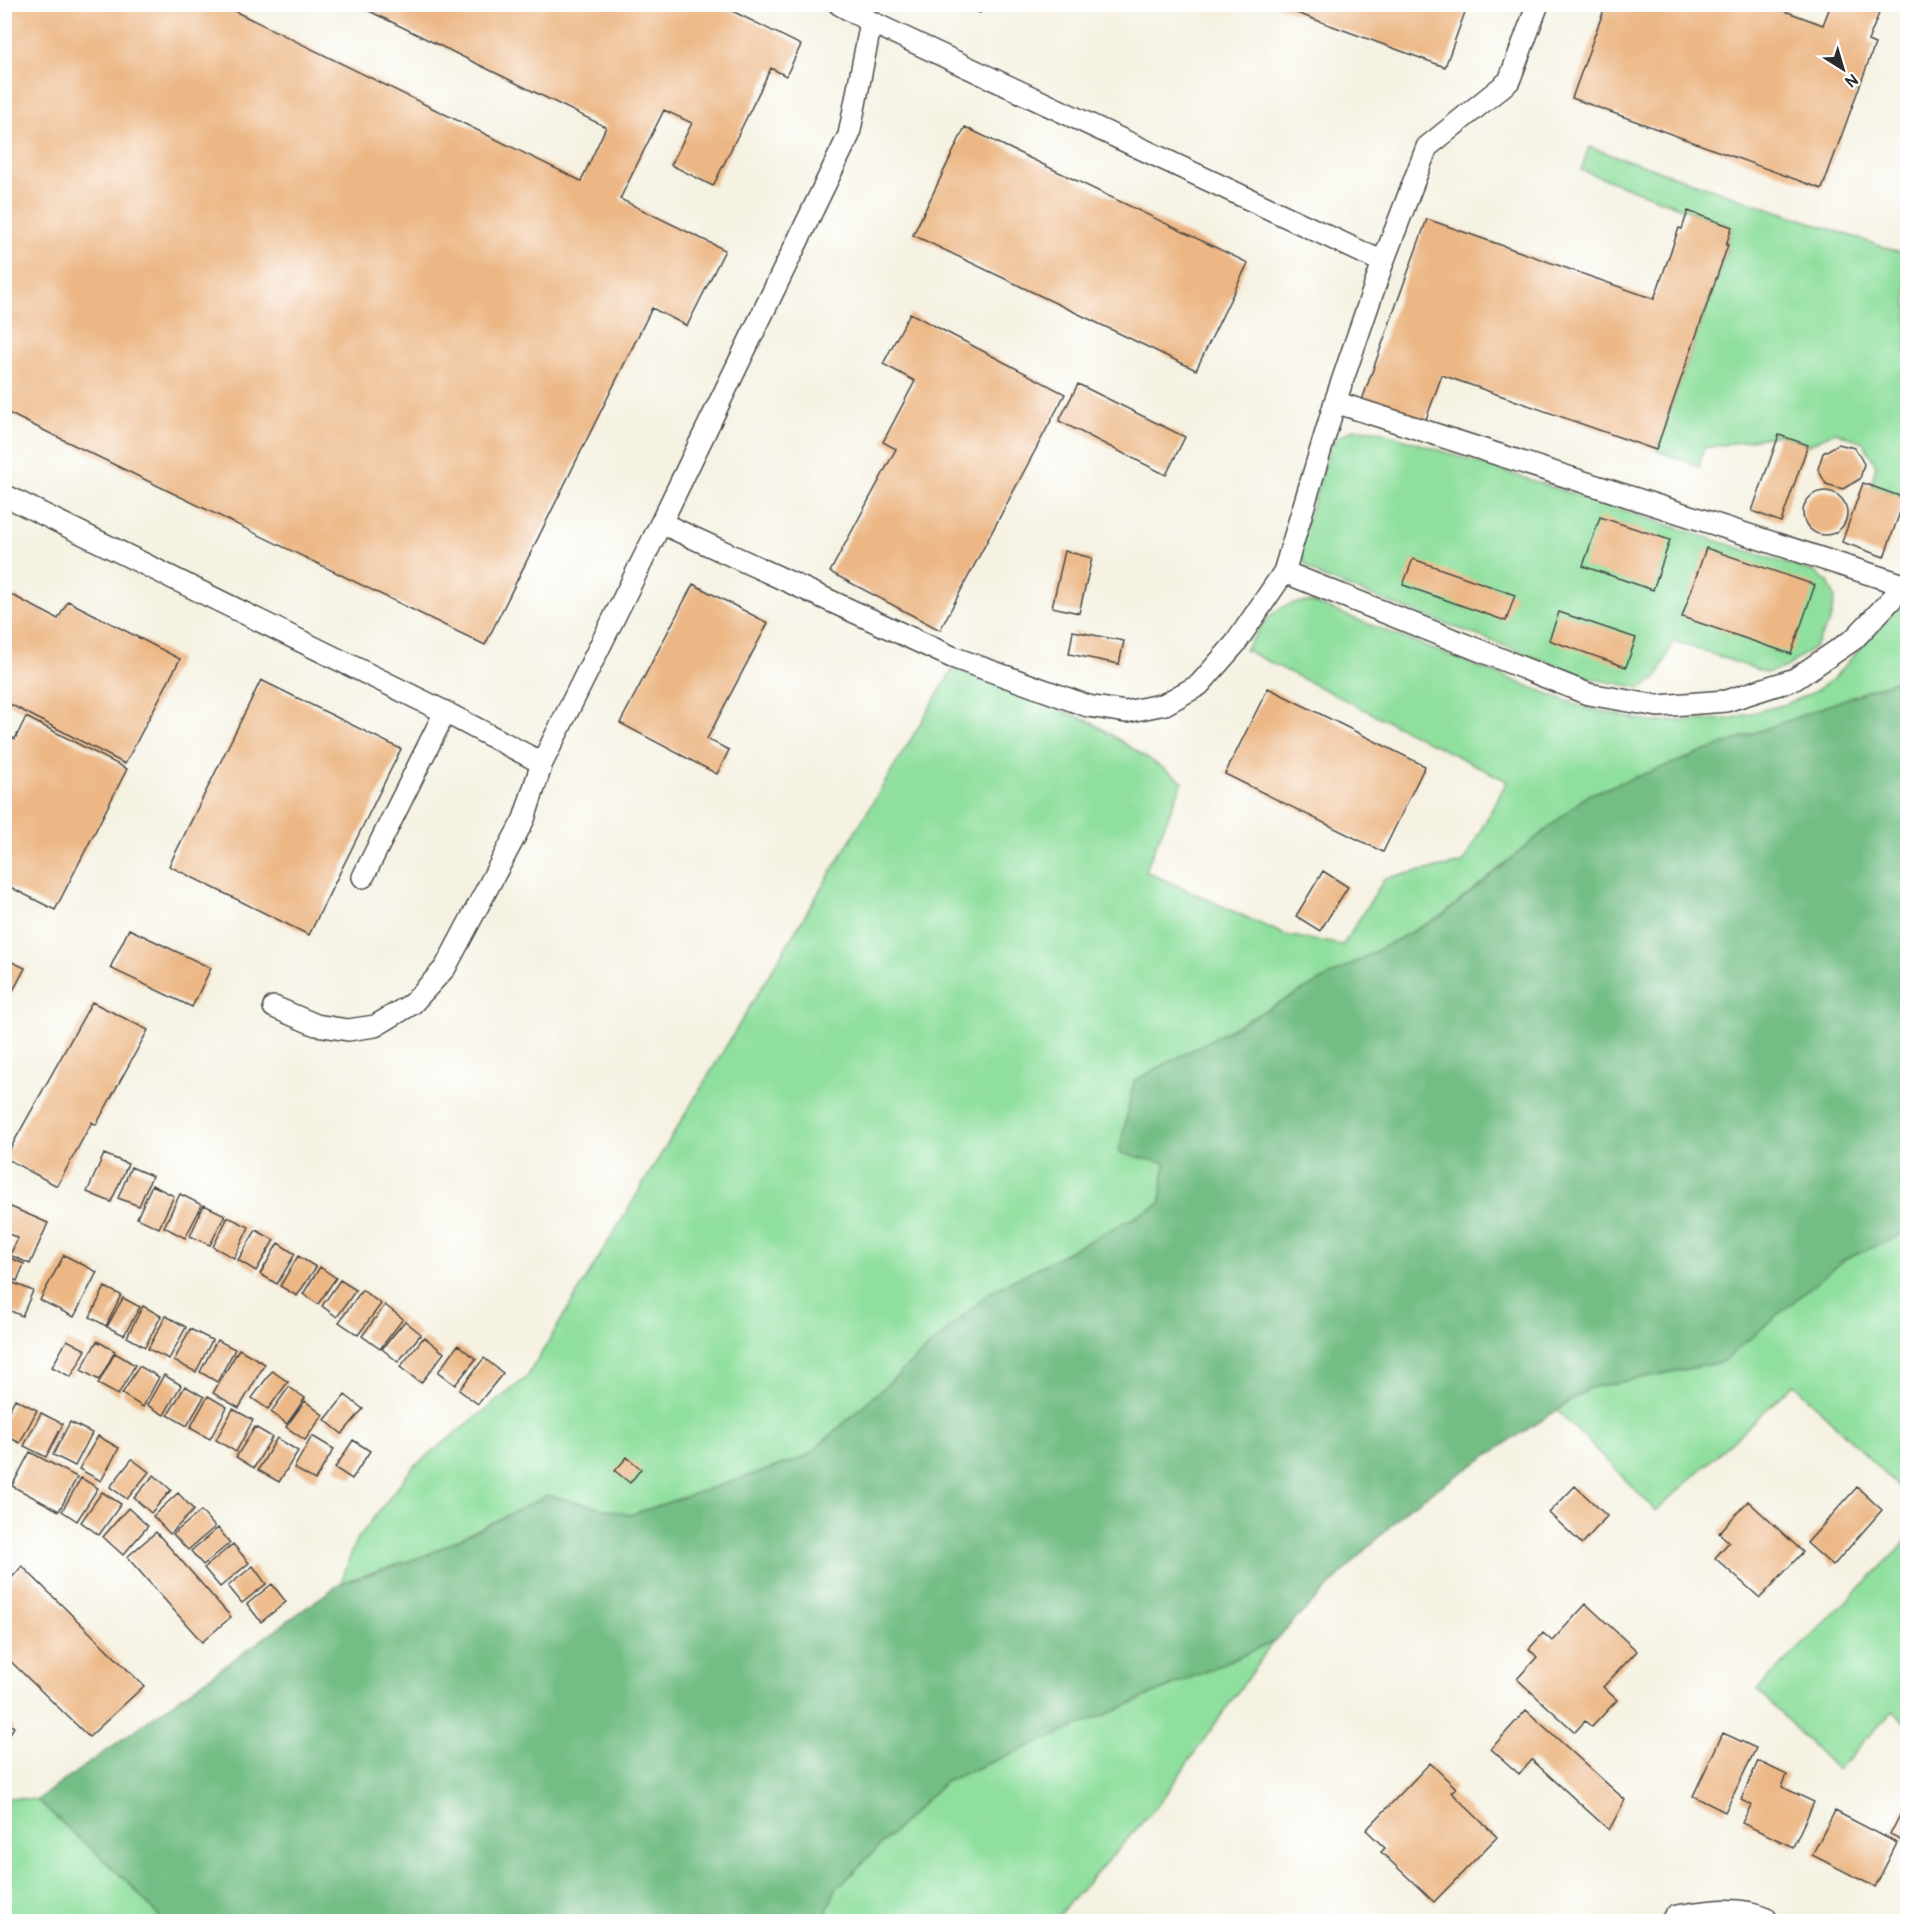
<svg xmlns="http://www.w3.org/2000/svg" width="1912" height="1926" font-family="Pangolin,sans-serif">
<rect width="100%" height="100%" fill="#fff"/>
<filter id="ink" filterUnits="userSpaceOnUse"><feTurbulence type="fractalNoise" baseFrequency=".0167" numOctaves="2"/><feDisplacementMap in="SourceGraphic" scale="12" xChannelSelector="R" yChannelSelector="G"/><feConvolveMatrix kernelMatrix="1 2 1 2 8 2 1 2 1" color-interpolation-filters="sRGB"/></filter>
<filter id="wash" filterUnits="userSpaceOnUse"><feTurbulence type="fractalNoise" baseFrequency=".008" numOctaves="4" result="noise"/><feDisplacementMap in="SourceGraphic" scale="24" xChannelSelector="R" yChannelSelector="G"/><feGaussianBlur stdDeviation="1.35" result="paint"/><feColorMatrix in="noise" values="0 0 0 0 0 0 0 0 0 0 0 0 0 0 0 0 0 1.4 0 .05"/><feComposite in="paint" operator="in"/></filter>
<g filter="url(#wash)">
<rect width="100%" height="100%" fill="#f5f2e2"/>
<!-- green -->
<path fill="#8fdf9e" stroke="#5d8564" stroke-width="1.5" d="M 1589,147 L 1907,255 L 1907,499 L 1871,486 L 1876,466 L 1863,442 L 1835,432 L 1808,445 L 1779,435 L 1704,448 L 1699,467 L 1656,450 L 1728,246 L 1726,245 L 1732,227 L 1581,170 Z
M 1354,429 L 1377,430 L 1816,573 L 1828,582 L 1835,597 L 1830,621 L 1815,646 L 1787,667 L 1767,673 L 1674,641 L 1657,678 L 1641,688 L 1593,679 L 1324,578 C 1307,568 1304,566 1299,548 L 1330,448 L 1339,436 Z
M 1907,595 L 1907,676 L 1588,795 L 1443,915 L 1134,1081 L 1165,1163 L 1160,1204 L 989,1293 L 806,1457 L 630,1515 L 548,1495 L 427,1555 L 341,1583 L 355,1542 L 413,1467 L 527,1377 L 955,666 L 1091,722 L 1183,781 L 1145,871 L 1285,935 L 1343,945 L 1385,878 L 1463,863 L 1507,781 L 1245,650 C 1266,621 1272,601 1312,602 L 1582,707 L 1651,722 L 1729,719 L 1786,704 L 1812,693 L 1833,679 Z
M 1907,1233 L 1907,1496 L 1794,1384 L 1656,1511 L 1557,1410 L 1590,1388 L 1722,1362 L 1843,1260 Z
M 1907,1541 L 1907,1724 L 1893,1711 L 1837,1770 L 1757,1690 Z
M 1273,1642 L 1158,1805 L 1053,1921 L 823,1922 L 835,1890 L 944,1782 L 1107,1714 Z
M 4,1797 L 37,1800 L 129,1883 L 163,1921 L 5,1921 Z"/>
<!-- forest -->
<path fill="#73be85" stroke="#4f7458" stroke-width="1.5" d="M 1907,676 L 1907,1233 L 1843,1260 L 1722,1362 L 1590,1388 L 1409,1507 L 1273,1642 L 1107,1714 L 944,1782 L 835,1890 L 823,1921 L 163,1921 L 129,1883 L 37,1800 L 341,1583 L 427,1555 L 548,1495 L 630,1515 L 806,1457 L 989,1293 L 1160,1204 L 1165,1163 L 1119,1153 L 1134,1081 L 1443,915 L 1588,795 Z"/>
<g id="blocks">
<!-- building -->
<path fill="#ecb785" d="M 4,4 L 220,4 L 581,181 L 606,127 L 355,4 L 718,4 L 801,45 L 786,76 L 771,68 L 713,186 L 671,165 L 692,123 L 664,110 L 620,199 L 725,250 L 687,326 L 652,308 L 485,645 L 4,411 Z
M 958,4 L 984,4 L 980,13 Z
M 1272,4 L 1468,4 L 1445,67 Z
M 1606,4 L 1766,4 L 1823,25 L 1831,4 L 1863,4 L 1880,11 L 1868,41 L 1875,44 L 1822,189 L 1572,98 Z
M 965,127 L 1248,263 L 1196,370 L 913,235 Z
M 1688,211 L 1732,227 L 1726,245 L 1728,245 L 1656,450 L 1442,375 L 1425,422 L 1362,400 L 1427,219 L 1654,299 L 1679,228 L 1682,229 Z
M 910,313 L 1065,394 L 940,630 L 830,572 L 896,449 L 883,442 L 915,381 L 883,364 Z
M 1078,384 L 1185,437 L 1166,475 L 1059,421 Z
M 1779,435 L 1808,445 L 1781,522 L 1752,511 Z
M 1838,444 L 1855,448 L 1864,464 L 1860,479 L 1843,489 L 1826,484 L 1818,469 L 1823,453 Z
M 1863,483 L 1905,498 L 1884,557 L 1842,542 Z
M1803 513a22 22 0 1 1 44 0a22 22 0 1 1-44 0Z
M 1600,517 L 1670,540 L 1653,590 L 1583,566 Z
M 1706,548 L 1815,585 L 1791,654 L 1682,617 Z
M 1065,551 L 1092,558 L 1079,613 L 1052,607 Z
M 1413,559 L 1515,595 L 1506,621 L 1403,585 Z
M 693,584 L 768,623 L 707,739 L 729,750 L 717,774 L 620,723 Z
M 6,592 L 58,619 L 68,601 L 180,659 L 125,764 L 4,701 L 4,596 Z
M 1559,612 L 1636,638 L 1626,667 L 1549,640 Z
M 1073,631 L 1124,641 L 1119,664 L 1069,654 Z
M 261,680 L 401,749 L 309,935 L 169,866 Z
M 1268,688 L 1425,766 L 1383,852 L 1225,774 Z
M 26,717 L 127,769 L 55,910 L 4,884 L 4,744 L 9,736 L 15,739 Z
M 1323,871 L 1348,887 L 1320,931 L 1296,916 Z
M 129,929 L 211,968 L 192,1007 L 110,968 Z
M 4,958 L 25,968 L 4,1008 Z
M 92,1002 L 148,1030 L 96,1125 L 92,1122 L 57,1186 L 5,1158 Z
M 104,1154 L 128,1164 L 111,1202 L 87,1192 Z
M 131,1167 L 152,1176 L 139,1206 L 118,1198 Z
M 152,1185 L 174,1196 L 159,1228 L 137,1218 Z
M 180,1194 L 202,1205 L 185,1238 L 164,1227 Z
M 4,1204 L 48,1223 L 30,1264 L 10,1255 L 18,1238 L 4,1232 Z
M 204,1205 L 225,1215 L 210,1245 L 190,1236 Z
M 228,1217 L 249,1227 L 234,1258 L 213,1247 Z
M 256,1230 L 274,1240 L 256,1271 L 238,1260 Z
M 278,1243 L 295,1254 L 277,1284 L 260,1274 Z
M 4,1255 L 24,1264 L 17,1281 L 4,1275 Z
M 64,1255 L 97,1272 L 74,1317 L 40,1300 Z
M 298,1256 L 316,1267 L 297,1296 L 280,1286 Z
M 320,1267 L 336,1278 L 318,1304 L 303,1294 Z
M 4,1279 L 33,1291 L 22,1316 L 4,1308 Z
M 340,1280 L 356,1290 L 337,1317 L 322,1306 Z
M 105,1287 L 121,1295 L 106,1326 L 90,1317 Z
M 362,1290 L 381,1304 L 358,1335 L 339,1322 Z
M 123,1298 L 140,1307 L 124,1335 L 107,1327 Z
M 385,1305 L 403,1319 L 380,1349 L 362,1336 Z
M 143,1306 L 161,1316 L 145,1347 L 127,1337 Z
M 166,1316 L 186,1327 L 169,1359 L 148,1349 Z
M 405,1321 L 421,1334 L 398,1362 L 382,1349 Z
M 190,1329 L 212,1340 L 196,1372 L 174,1361 Z
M 424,1337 L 444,1353 L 421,1383 L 400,1367 Z
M 67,1340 L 86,1350 L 71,1377 L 52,1367 Z
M 217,1340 L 235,1349 L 217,1382 L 200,1372 Z
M 97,1341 L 115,1351 L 99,1380 L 81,1370 Z
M 458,1345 L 476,1359 L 455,1385 L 438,1372 Z
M 239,1349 L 265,1364 L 239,1408 L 213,1393 Z
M 115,1353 L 135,1365 L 118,1395 L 98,1384 Z
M 484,1358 L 503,1373 L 478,1404 L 459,1390 Z
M 139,1366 L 159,1377 L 143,1407 L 122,1394 Z
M 272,1371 L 288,1382 L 268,1409 L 252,1398 Z
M 164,1375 L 181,1385 L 164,1415 L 147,1405 Z
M 185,1386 L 204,1397 L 187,1426 L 168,1415 Z
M 289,1387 L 305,1398 L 287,1424 L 271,1412 Z
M 345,1395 L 363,1409 L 342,1434 L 325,1420 Z
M 208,1396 L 227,1407 L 210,1439 L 190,1428 Z
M 15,1399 L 37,1410 L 20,1443 L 4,1435 L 4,1420 Z
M 305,1401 L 323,1415 L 305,1440 L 286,1427 Z
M 233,1409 L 253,1420 L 236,1452 L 216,1440 Z
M 41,1413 L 63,1424 L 46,1457 L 24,1446 Z
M 70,1422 L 92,1433 L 75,1466 L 53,1455 Z
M 255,1427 L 272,1437 L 254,1468 L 236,1457 Z
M 98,1436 L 119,1448 L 101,1481 L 79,1469 Z
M 312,1436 L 334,1449 L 315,1480 L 294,1468 Z
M 277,1438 L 298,1451 L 279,1482 L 258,1470 Z
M 353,1440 L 370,1451 L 352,1479 L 335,1468 Z
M 30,1452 L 77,1477 L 59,1511 L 12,1486 Z
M 627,1457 L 641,1469 L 630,1483 L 615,1471 Z
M 132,1459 L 149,1472 L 127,1499 L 110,1487 Z
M 154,1475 L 171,1490 L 151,1513 L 134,1498 Z
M 81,1478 L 98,1488 L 77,1521 L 62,1511 Z
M 1575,1486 L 1607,1516 L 1582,1544 L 1549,1513 Z
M 1857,1487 L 1882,1510 L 1833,1566 L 1807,1543 Z
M 102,1492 L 121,1504 L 99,1535 L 81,1522 Z
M 178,1493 L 194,1510 L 170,1534 L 153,1516 Z
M 1748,1501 L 1803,1552 L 1760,1598 L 1715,1558 L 1729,1542 L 1719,1533 Z
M 128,1508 L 148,1526 L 123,1555 L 103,1537 Z
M 201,1511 L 215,1527 L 188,1550 L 173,1534 Z
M 218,1528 L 230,1543 L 203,1565 L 191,1551 Z
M 156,1532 L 231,1617 L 202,1642 L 127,1557 Z
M 233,1544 L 249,1563 L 220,1587 L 204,1568 Z
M 22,1566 L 144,1686 L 89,1737 L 4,1655 L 4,1587 Z
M 253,1566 L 266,1584 L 242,1603 L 228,1586 Z
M 272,1584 L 286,1602 L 261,1622 L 247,1604 Z
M 1586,1604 L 1637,1651 L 1603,1687 L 1617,1700 L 1592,1727 L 1585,1721 L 1575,1732 L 1517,1679 L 1537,1657 L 1529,1649 L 1543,1633 L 1552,1641 Z
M 1526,1710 L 1625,1800 L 1609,1830 L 1532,1760 L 1519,1774 L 1491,1749 Z
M 4,1721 L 14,1727 L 4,1744 Z
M 1723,1733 L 1756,1748 L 1725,1812 L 1693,1796 Z
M 1758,1761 L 1787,1775 L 1782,1787 L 1814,1802 L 1793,1847 L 1742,1823 L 1751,1805 L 1741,1800 Z
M 1430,1763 L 1456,1788 L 1451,1792 L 1497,1837 L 1434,1902 L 1381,1852 L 1385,1848 L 1366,1830 Z
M 1904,1807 L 1908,1809 L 1908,1844 L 1890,1835 Z
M 1835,1811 L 1897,1843 L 1875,1887 L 1812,1855 Z"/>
</g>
</g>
<g filter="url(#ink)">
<use href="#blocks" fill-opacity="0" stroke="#494946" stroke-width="1.5"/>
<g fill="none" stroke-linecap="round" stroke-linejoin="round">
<!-- lane casing -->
<g stroke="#494946" stroke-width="24">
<path id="lane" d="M 839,4 L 871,22 L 1383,262
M 1335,402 L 1383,262 L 1427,147 L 1509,81 L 1538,4
M 4,495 L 445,712 L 542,763 L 524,819 L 445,968 L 412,1004 L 375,1026 L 348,1030 L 316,1025 L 274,1007
M 661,523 L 849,135 L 871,22
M 1284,572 L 1335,402 L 1904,585
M 542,763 L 661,523 L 952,657 L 1088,706 L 1126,712 L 1165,704 L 1199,685 L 1235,644 L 1284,572 L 1588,694 L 1658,706 L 1726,701 L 1795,679 L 1854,639 L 1908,582
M 363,877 L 445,712"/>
</g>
<!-- street casing -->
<g stroke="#494946" stroke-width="36">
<path id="street" d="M 1678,1922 C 1704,1918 1735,1912 1761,1922"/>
</g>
<!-- lane -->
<use href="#lane" stroke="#fff" stroke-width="21"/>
<!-- street -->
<use href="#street" stroke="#fff" stroke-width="33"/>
</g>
</g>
<!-- margin -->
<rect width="1912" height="1926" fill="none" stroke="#fff" stroke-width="24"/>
<!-- north arrow -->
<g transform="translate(1843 69) rotate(143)" stroke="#ffffff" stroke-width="4.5" paint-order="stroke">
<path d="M0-4.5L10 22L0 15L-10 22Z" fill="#2b2b2b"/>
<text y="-9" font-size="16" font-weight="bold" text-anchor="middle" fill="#2b2b2b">N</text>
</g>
</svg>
